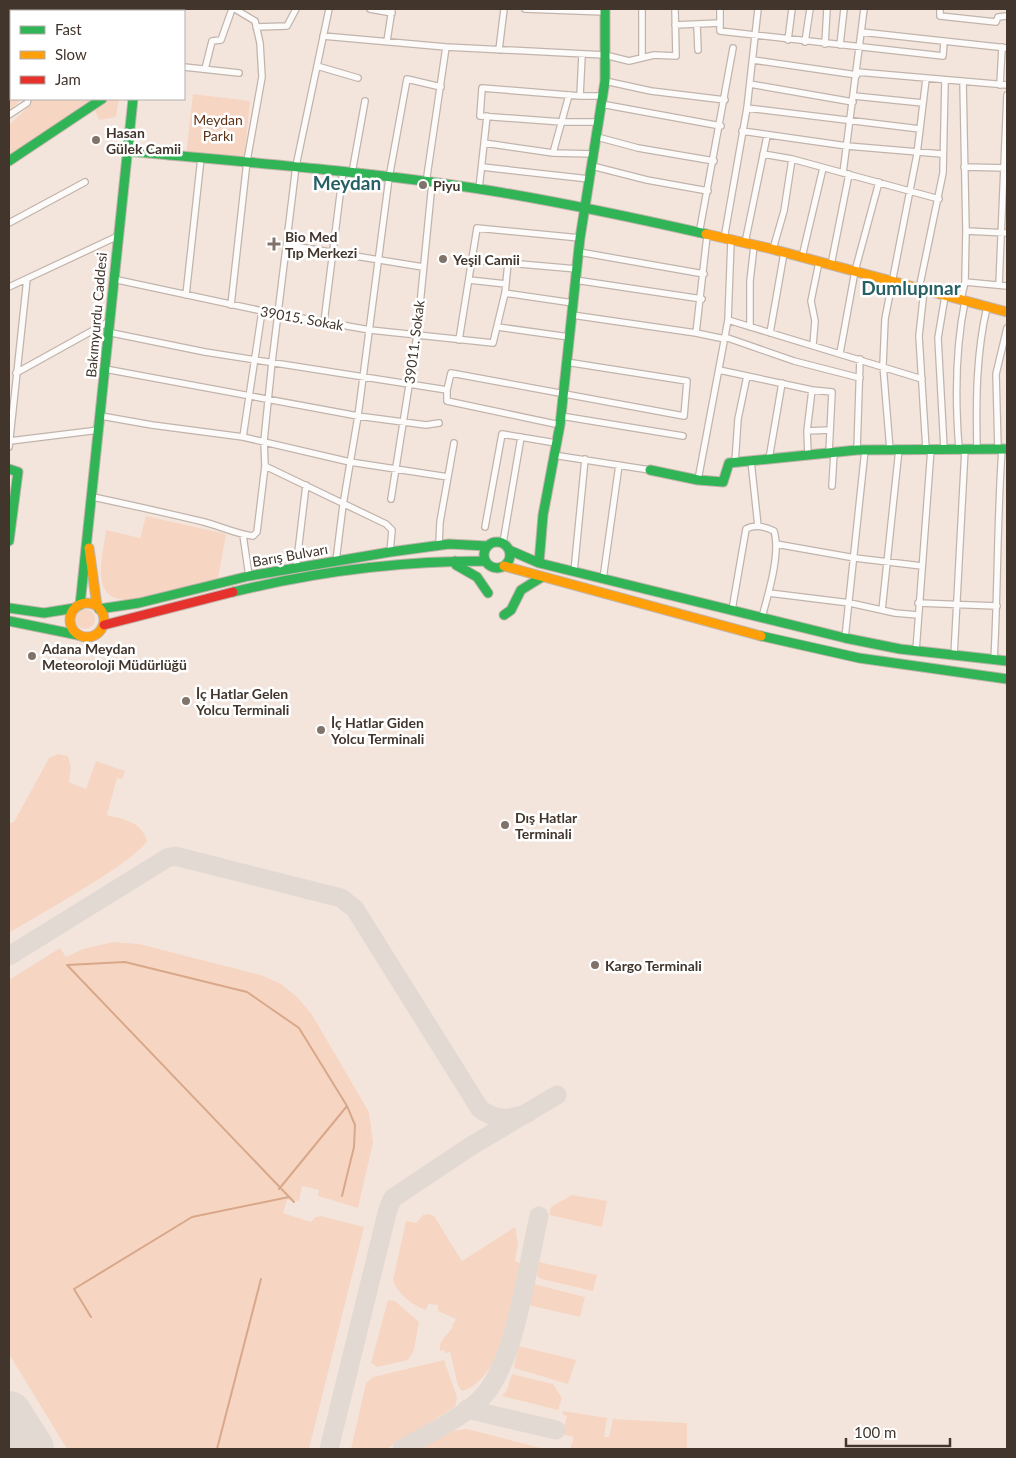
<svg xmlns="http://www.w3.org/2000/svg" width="1016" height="1458" font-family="Lato,sans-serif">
<rect width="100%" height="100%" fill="#f4e5dc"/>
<!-- green -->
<path fill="#f6d6c3" d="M 9,9 L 35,9 L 35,11 L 11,11 L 11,99 L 21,99 L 11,110 L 9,109 Z
M 48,9 L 127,9 L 126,11 L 47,11 Z
M 193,94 L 250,101 L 244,158 L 186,154 Z
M 31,99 L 93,99 L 9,155 L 9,125 L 28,107 Z
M 110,99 L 119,99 L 116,117 L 99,120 L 94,108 Z
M 146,516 L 226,534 L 218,579 L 128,600 C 88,600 103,557 106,530 L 140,538 Z
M75 619a10 10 0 1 1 20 0a10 10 0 1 1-20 0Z
M 58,754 L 68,756 L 71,768 L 69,782 L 86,789 L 96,761 L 125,771 L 122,779 L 117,778 L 107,815 C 125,820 141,821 147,841 C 135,862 35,917 9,933 L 9,823 L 14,822 L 49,758 Z
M 113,942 L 139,944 L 261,975 L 281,984 L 296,996 L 311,1013 L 369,1112 L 373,1143 L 358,1208 L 318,1196 L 319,1190 L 302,1186 L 299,1201 L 287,1200 L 283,1213 L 311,1222 L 315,1217 L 321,1216 L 364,1227 L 309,1449 L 67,1449 L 9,1354 L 9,980 L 60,948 L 66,957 L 83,949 Z
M 572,1195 L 607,1201 L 602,1227 L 549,1215 L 551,1207 Z
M 428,1214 L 434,1216 L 462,1261 L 515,1227 L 518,1243 L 515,1261 L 524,1264 C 514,1298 502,1381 462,1391 L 458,1386 L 450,1352 L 445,1353 L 444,1350 L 440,1351 C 438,1341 447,1335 453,1327 L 452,1326 L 456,1319 L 438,1311 L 438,1305 L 428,1304 L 426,1310 C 412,1305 398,1295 393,1280 L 406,1221 L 416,1223 L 423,1215 Z
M 539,1262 L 597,1275 L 593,1291 L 541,1279 L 537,1276 Z
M 534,1284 L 585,1297 L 580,1317 L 528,1305 Z
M 388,1300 L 395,1301 L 419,1322 L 414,1350 L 408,1360 L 377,1367 L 371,1363 Z
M 518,1346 L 576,1360 L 568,1384 L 514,1368 Z
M 444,1360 L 457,1397 L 455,1407 L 387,1449 L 351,1449 L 366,1383 L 373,1377 Z
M 512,1374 L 553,1384 L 562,1398 L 558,1410 L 502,1396 L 507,1390 Z
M 563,1411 L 607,1418 L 604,1437 L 609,1437 L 613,1419 L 687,1423 L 687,1449 L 570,1449 L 574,1437 L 562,1434 L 567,1416 L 563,1415 Z
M 467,1429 L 545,1449 L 419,1449 L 443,1436 L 444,1432 Z"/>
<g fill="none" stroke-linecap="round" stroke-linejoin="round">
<!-- stream -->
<path stroke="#d9a789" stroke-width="2" d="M 279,1189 L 347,1106 L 355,1125 L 354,1147 L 342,1196
M 294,1202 L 67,965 L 125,962 L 247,992 L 299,1028 L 347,1106
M 91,1317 L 74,1289 L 192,1217 L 289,1197
M 217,1449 L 261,1279"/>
<!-- taxiway -->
<path stroke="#e2d9d3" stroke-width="19" d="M 9,956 L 167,858 L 175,856 L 341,898 L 355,909 L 480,1109 C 497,1121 509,1120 528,1113
M 467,1409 L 556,1430
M 329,1449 L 388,1209 L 393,1198 L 471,1146 L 557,1095
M 402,1449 C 429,1433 464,1418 485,1394 C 517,1355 527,1267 539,1216"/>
<!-- runway -->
<path stroke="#e2d9d3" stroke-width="46" d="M 9,1414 L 31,1449"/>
<!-- street casing -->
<g stroke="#c1b4ac" stroke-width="8">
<path id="street" d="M 370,9 L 392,13
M 525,9 L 605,12
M 720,9 L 720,31 L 943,56 L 944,41
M 940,9 L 940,16 L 996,22 L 998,17 L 1007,16
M 43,11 L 44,9
M 675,25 L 720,23
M 697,25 L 698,50
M 256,27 L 287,26 L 296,9
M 861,32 L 1007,48
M 323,36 L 446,47 L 605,55 L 629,61 L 654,55 L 676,56 L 675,9
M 788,40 L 792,9
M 387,41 L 392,9
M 805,42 L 810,9
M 825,44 L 827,9
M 840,45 L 844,9
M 499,50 L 504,9
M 642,57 L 642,9
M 753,60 L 857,75
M 317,66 L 358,78
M 184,67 L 239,73
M 205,69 L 212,41 L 221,40 L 232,9
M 857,72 L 1007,85
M 605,81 L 651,91 L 725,100
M 750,84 L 853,102
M 1000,85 L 1002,47
M 580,96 L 582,55
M 854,96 L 923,103
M 601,104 L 721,126
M 747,108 L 920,129
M 9,115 L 27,103 L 28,99
M 599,122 L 562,122 L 480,116 L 482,88 L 580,96 L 603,96
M 742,131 L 847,146 L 942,154
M 597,137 L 638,148 L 714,161
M 484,143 L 553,153 L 594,154
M 553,153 L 569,95
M 763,154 L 792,159 L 939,199
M 592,166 L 647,180 L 708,191
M 482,167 L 589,179
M 964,167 L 1007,168
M 352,173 L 365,101
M 843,173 L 864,9
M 426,183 L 446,47
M 479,189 L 487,116
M 9,223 L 85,182
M 966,231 L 1007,233
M 699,234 L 733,48
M 724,239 L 747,108 L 758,9
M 745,243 L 767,136
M 287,245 L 423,267
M 773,249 L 784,211 L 792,159
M 579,252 L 704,274
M 802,257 L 823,168
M 473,260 L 577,269
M 831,265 L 849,174
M 113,279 L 267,312 L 370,330 L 493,343 L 505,293 L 508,263
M 469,280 L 506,284
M 575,280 L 702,299
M 965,282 L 1007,286
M 999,285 L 1007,95
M 9,287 L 118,236
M 919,289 L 943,173 L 945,80
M 924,290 L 919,336 L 926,449
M 505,293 L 573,303
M 186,295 L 201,158
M 961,300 L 965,282 L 966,231 L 963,81
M 231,305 L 247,161 L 262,77 L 260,43 L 255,21 L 235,9
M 572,315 L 696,333 L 725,339
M 728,320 L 922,379
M 324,322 L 343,171
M 498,327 L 569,337
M 750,327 L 750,281 L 754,246
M 107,332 L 205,352 L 447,390 L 447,401 L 560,425
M 696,333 L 707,236
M 770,333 L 784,253
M 725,337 L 794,361 L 860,378
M 459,340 L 477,228 L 580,238
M 813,345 L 815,321 L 811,301 L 819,262
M 840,353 L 855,271 L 879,182
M 105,369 L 358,416 L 426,425 L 439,423
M 719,370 L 812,390 L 832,392 L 829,453
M 16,373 L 108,322
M 447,390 L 451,373 L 684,416 L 687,381 L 566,362
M 101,416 L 152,425 L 243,437 L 350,462 L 448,477
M 561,416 L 683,436
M 807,431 L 830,430
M 243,437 L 262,311
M 10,441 L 99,430
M 9,447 L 27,279
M 944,449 L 938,338 L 945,296
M 959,449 C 955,399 955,350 965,301
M 977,449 C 976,401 976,354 987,307
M 998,449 L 996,374 L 1007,328
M 857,450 L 860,359
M 890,450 L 883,365 L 885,319 L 917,154 L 926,79
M 553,455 L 650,470
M 808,455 L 807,431 L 812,390
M 769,459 L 782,383
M 751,461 L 758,526
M 735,463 L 738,419 L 747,376
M 265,466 L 386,524 L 392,530 L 390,552
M 698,480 L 728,320 L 731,241
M 832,486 L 834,453
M 93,497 C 130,505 167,513 204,522 C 220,526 236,534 253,536 L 257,532 L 265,466 L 264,441 L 272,362 L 296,166 L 329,9
M 391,499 L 417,335 L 432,183
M 485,527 L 502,434 L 556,443
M 243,535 L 249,576
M 503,543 L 521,437
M 776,544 L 855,558 L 922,566
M 439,545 L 440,522 L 454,443
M 336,561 L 343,505 L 358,416 L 389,178 L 407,79 L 441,87
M 296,569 L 306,485
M 574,572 L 585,459
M 603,579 L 619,465
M 769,593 L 850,603 L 895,613 L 918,615
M 918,603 L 997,606
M 732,610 L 746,529 C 755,524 764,526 774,531 C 781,553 768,595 762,617
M 882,610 L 899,449
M 845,638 L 865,450
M 916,651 L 931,449
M 954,656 L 965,449
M 994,660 C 998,589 997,519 1002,449"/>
</g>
<!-- fast casing -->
<g stroke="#c1b4ac" stroke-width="11">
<path id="fast" d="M 142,11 L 143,9
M 126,151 C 244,162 363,171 480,189 C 556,201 631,217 706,234
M 9,161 L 102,99
M 9,469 L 18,472 L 9,541
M 650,470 L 698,480 L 723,482 L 729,463 L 857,450 L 1007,449
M484 555a13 13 0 1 1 26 0a13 13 0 1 1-26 0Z
M 509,550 L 539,563 L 845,638 L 900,649 L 1007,661
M 455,561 L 456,565 L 477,577 L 488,593
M 539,563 L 543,515 L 560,425 L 580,238 L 605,81 L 605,9
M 233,592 C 314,572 401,561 485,561
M 80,605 L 133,99
M 9,608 L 44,613 L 75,608
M 99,609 L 139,603 L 249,576 L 390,552 L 449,544 L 487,546
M 504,615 L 511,610 L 521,590 L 542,577
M 9,621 L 78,635
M 761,636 L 859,658 L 1007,679"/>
</g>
<!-- slow casing -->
<g stroke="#c1b4ac" stroke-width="11">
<path id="slow" d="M 706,234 L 768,248 L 1007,312
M 89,548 L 97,606
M 504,566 L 761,636
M70 620a17 17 0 1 1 34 0a17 17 0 1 1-34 0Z"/>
</g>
<!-- jam casing -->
<g stroke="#c1b4ac" stroke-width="11">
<path id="jam" d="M 104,625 L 233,592"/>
</g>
<!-- street -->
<use href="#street" stroke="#fdfbfa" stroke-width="5.5"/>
<!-- fast -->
<use href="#fast" stroke="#30b455" stroke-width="9"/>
<!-- slow -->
<use href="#slow" stroke="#ff9f0a" stroke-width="9"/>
<!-- jam -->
<use href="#jam" stroke="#e5322d" stroke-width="9"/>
</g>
<!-- markers -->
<g fill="#80736a" stroke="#fff" stroke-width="2">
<circle cx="96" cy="140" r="5"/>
<circle cx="423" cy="185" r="5"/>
<path d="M271.5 236.5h5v5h5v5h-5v5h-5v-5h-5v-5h5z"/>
<circle cx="443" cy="259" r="5"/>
<circle cx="32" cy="656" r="5"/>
<circle cx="186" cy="701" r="5"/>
<circle cx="321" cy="730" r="5"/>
<circle cx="505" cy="825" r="5"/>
<circle cx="595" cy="965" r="5"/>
</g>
<g text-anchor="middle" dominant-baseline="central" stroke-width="5" stroke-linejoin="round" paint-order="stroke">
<!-- park labels -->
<g font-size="14" fill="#5d3114" stroke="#fff">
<text x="218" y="119">Meydan<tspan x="218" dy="16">Parkı</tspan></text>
</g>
<!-- poi labels -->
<g font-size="14" font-weight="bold" fill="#42352c" stroke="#fff" text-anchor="start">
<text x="106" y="132">Hasan<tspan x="106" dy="16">Gülek Camii</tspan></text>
<text x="433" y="185">Piyu</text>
<text x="285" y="236">Bio Med<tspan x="285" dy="16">Tıp Merkezi</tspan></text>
<text x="453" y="259">Yeşil Camii</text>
<text x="42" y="648">Adana Meydan<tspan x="42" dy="16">Meteoroloji Müdürlüğü</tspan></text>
<text x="196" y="693">İç Hatlar Gelen<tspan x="196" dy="16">Yolcu Terminali</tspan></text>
<text x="331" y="722">İç Hatlar Giden<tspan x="331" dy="16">Yolcu Terminali</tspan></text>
<text x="515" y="817">Dış Hatlar<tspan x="515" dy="16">Terminali</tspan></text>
<text x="605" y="965">Kargo Terminali</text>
</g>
<!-- street labels -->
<g font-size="14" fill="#42352c" stroke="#fff">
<text transform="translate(96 315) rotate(-85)">Bakımyurdu Caddesi</text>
<text transform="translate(302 318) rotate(10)">39015. Sokak</text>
<text transform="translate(414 342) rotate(-83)">39011. Sokak</text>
<text transform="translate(290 555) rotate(-10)">Barış Bulvarı</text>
</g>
<!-- district labels -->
<g font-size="19" font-weight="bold" fill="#266064" stroke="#fff">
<text x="347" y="182">Meydan</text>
<text x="911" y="287">Dumlupınar</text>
</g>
</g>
<!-- border -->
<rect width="1016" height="1458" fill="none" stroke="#42352c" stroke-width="20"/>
<!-- legend -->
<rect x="10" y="10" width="175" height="90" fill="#ffffff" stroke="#b3aeab"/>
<rect x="20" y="26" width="25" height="8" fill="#30b455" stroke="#b3aeab"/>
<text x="55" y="35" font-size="15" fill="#42352c">Fast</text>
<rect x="20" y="51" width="25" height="8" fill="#ff9f0a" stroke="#b3aeab"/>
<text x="55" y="60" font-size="15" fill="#42352c">Slow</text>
<rect x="20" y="76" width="25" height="8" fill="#e5322d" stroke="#b3aeab"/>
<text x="55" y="85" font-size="15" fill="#42352c">Jam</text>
<!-- scale -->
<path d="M846 1438v8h104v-8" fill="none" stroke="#42352c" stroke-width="2.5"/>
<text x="854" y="1438" font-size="15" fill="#42352c" stroke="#ffffff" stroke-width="4" paint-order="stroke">100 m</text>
</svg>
